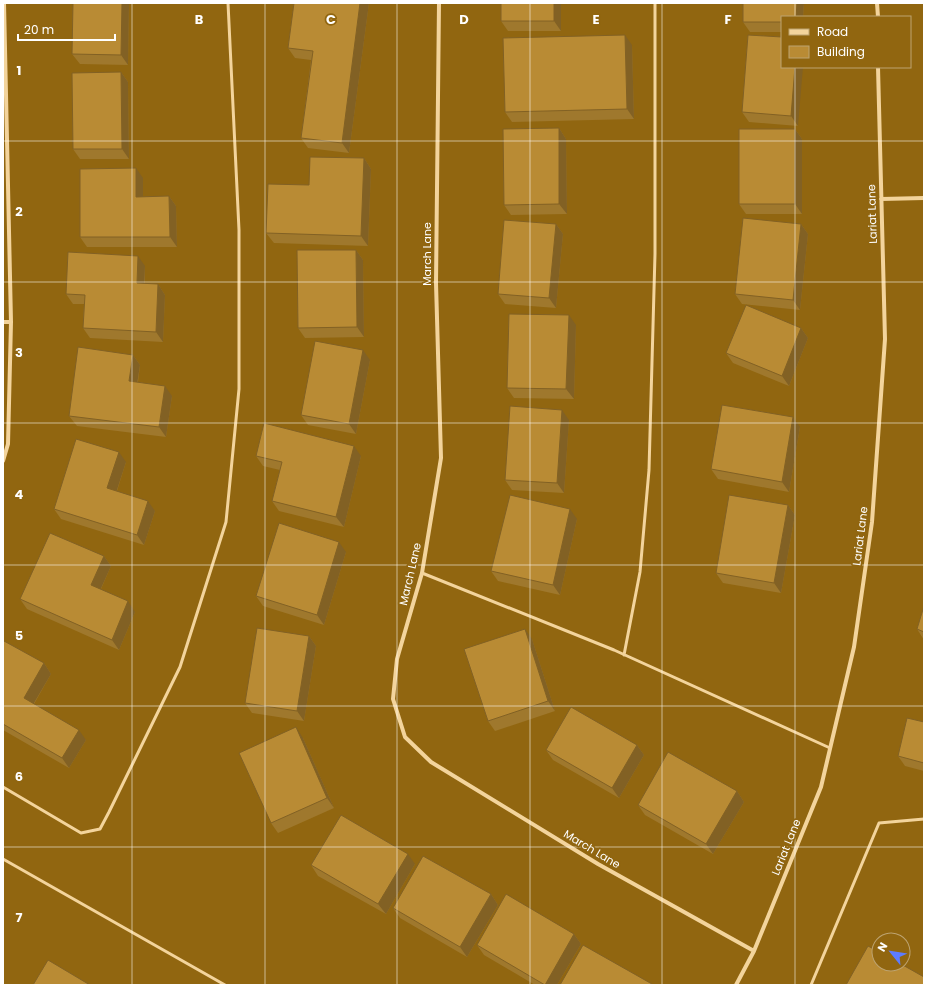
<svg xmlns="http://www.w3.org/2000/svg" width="927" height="988" font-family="Poppins,sans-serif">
<rect width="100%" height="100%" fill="#916610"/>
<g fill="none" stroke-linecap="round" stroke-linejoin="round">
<!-- lane -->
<path stroke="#f3d49c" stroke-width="3" d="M 422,573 L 614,650 L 830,748
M 624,655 L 640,572 L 649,470 L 655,254 L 655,3
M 3,787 L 81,833 L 100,829 L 109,812 L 180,667 L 226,522 L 239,389 L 239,230 L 228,3
M 3,859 L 225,985
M 811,985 L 879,823 L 924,819"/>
<!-- street -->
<path stroke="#f3d49c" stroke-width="4" d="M 439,3 L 436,283 L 441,458 L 422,573 L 397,659 L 393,699 L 405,737 L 431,762 L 598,864 L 754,951
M 877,3 L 878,17
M 881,199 L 924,198
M 3,322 L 11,322
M 3,461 L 8,444 L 11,322 L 4,3
M 736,985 L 754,951 L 821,787 L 854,647 L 872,522 L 885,339 L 878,67"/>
</g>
<!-- wall -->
<path fill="#9f782d" d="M 294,3 L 369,3 L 349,153 L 308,148 L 301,138 L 311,60 L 295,58 L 288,48 Z
M 561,3 L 561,31 L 508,31 L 501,21 Z
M 743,3 L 804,3 L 803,17 L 782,17 L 782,32 L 750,32 L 743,22 Z
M 129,4 L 128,65 L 80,64 L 72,54 Z
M 748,35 L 798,126 L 749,122 L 742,112 Z
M 632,45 L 634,119 L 512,122 L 505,112 Z
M 121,72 L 128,82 L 129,159 L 80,159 L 73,149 Z
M 559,128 L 566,139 L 567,214 L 511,215 L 504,205 Z
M 795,129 L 802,139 L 802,214 L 746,214 L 739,204 Z
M 364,158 L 371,169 L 368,246 L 274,243 L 266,233 L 309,185 Z
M 143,178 L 143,197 L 169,196 L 176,206 L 177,247 L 87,247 L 80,237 Z
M 556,224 L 563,234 L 556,308 L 505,304 L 498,294 Z
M 801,224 L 808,234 L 800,310 L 742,304 L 735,294 Z
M 356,250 L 363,260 L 364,337 L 305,338 L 298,328 Z
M 145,266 L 145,284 L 158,284 L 165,295 L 163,342 L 90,338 L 83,328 L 84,304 L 73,304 L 66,294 Z
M 576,325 L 574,399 L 514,398 L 507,388 Z
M 801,328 L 808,338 L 789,386 L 733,363 L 726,353 Z
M 133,355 L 140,365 L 138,382 L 172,396 L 166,437 L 77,426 L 69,416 Z
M 370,360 L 356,434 L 308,425 L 301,415 Z
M 569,420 L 564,493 L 512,490 L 505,480 Z
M 800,427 L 789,492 L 718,479 L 711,469 Z
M 256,456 L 361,456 L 344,527 L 279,511 L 272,501 L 280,470 L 263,466 Z
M 126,462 L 117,491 L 155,511 L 144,545 L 61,519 L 54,509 Z
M 788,505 L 795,515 L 781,593 L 723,583 L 716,573 Z
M 577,519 L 560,595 L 498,581 L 491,571 Z
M 346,552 L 324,625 L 263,606 L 256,596 Z
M 104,556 L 111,566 L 101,589 L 135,612 L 119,650 L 27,609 L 20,599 Z
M 924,606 L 924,640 L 917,629 Z
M 309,636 L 316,646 L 304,721 L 252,713 L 245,703 Z
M 532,639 L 555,711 L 495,731 L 488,721 Z
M 3,643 L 44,663 L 51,674 L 34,704 L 86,740 L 69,768 L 3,730 Z
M 924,722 L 924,771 L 905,766 L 898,756 Z
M 303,738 L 334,808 L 278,833 L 271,823 Z
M 637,745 L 644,755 L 619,798 L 553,760 L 546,750 Z
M 737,791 L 744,802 L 713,854 L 645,815 L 638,805 Z
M 415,864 L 386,914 L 318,876 L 311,865 Z
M 491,894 L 498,905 L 467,957 L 400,918 L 393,908 Z
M 574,934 L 581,944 L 557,985 L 535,985 L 484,955 L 477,945 Z"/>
<!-- shaded-wall -->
<path fill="#826124" d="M 122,3 L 128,3 L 129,4 L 128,65 L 121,55 Z
M 360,3 L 369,3 L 349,153 L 342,143 Z
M 554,3 L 561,3 L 561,31 L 554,21 Z
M 797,3 L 804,3 L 803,17 L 796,17 Z
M 625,35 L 632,45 L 634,119 L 627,109 Z
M 795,67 L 803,67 L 798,126 L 791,116 Z
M 121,72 L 128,82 L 129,159 L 122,149 Z
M 559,128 L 566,139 L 567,214 L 559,204 Z
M 795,129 L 802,139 L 802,214 L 795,204 Z
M 364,158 L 371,169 L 368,246 L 361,236 Z
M 136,168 L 143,178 L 143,207 L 136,197 Z
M 169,196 L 176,206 L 177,247 L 170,237 Z
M 556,224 L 563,234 L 556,308 L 549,298 Z
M 801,224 L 808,234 L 800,310 L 793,300 Z
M 356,250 L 363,260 L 364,337 L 357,327 Z
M 138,256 L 145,266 L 144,293 L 137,283 Z
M 158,284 L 165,295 L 163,342 L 156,332 Z
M 569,315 L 576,325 L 574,399 L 566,389 Z
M 801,328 L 808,338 L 789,386 L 782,376 Z
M 363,350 L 370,360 L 356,434 L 349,424 Z
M 133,355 L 140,365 L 136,391 L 129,381 Z
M 165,386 L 172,396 L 166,437 L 159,427 Z
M 562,410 L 569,420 L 564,493 L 557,483 Z
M 793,417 L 800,427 L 789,492 L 782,482 Z
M 354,446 L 361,456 L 344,527 L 336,517 Z
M 119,452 L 126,462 L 114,499 L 107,488 Z
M 148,501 L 155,511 L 144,545 L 137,535 Z
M 788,505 L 795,515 L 781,593 L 774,583 Z
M 570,509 L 577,519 L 560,595 L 553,585 Z
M 339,542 L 346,552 L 324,625 L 317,615 Z
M 104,556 L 111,566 L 98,595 L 91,585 Z
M 128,601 L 135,612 L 119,650 L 112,640 Z
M 525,629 L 532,639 L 555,711 L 548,701 Z
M 309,636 L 316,646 L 304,721 L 297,711 Z
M 44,663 L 51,674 L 31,708 L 24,698 Z
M 296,727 L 303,738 L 334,808 L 327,798 Z
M 79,730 L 86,740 L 69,768 L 62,758 Z
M 637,745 L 644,755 L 619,798 L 612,788 Z
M 737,791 L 744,802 L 713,854 L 706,844 Z
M 408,854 L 415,864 L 386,914 L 378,904 Z
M 491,894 L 498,905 L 467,957 L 460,947 Z
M 574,934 L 581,944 L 557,985 L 545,985 Z"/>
<!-- building -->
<path fill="#b98b34" stroke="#826124" d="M 73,3 L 122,3 L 121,55 L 72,54 Z
M 294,3 L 360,3 L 342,143 L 301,138 L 313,51 L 288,48 Z
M 501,3 L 554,3 L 554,21 L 501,21 Z
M 743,3 L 797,3 L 796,17 L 782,17 L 782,22 L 743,22 Z
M 625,35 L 627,109 L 505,112 L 503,38 Z
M 748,35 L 782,37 L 782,67 L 795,67 L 791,116 L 742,112 Z
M 121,72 L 122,149 L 73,149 L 72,73 Z
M 559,128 L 559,204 L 504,205 L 503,129 Z
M 739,129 L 795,129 L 795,204 L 739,204 Z
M 310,157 L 364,158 L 361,236 L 266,233 L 268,184 L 309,185 Z
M 136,168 L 136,197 L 169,196 L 170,237 L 80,237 L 80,169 Z
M 743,218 L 801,224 L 793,300 L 735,294 Z
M 504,220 L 556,224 L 549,298 L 498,294 Z
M 297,250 L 356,250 L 357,327 L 298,328 Z
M 68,252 L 138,256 L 137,283 L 158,284 L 156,332 L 83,328 L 85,295 L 66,294 Z
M 746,305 L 801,328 L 782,376 L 726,353 Z
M 509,314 L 569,315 L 566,389 L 507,388 Z
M 315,341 L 363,350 L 349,424 L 301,415 Z
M 78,347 L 133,355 L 129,381 L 165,386 L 159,427 L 69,416 Z
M 722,405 L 793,417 L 782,482 L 711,469 Z
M 510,406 L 562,410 L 557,483 L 505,480 Z
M 264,423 L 354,446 L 336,517 L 272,501 L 282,462 L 256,456 Z
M 76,439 L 119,452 L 107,488 L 148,501 L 137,535 L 54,509 Z
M 510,495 L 570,509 L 553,585 L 491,571 Z
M 729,495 L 788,505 L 774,583 L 716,573 Z
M 279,523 L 339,542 L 317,615 L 256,596 Z
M 50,533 L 104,556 L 91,585 L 128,601 L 112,640 L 20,599 Z
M 924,606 L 924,632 L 917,629 Z
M 257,628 L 309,636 L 297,711 L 245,703 Z
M 525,629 L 548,701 L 488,721 L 464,649 Z
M 4,641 L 44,663 L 24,698 L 79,730 L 62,758 L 3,724 L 3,643 Z
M 571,707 L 637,745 L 612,788 L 546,750 Z
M 907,718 L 924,722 L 924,763 L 898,756 Z
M 296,727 L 327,798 L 271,823 L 239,753 Z
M 668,752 L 737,791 L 706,844 L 638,805 Z
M 341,815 L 408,854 L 378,904 L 311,865 Z
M 423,856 L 491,894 L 460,947 L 393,908 Z
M 506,894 L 574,934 L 545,985 L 477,945 Z
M 583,945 L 652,984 L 652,985 L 560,985 Z
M 868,946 L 879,952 L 879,964 L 901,964 L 924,977 L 924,985 L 846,985 Z
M 48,960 L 90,985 L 33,985 Z"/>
<!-- grid -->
<path fill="none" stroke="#fff" stroke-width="1" stroke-opacity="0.55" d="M 132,3 L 132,985M 265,3 L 265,985M 397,3 L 397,985M 530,3 L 530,985M 662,3 L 662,985M 795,3 L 795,17M 795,67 L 795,985M 3,141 L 924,141M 3,282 L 924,282M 3,423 L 924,423M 3,565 L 924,565M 3,706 L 924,706M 3,847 L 924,847"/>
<g text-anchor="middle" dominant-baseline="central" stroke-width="3.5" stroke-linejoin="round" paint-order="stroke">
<!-- street labels -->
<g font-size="11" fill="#fff" stroke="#916610">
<text transform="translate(872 214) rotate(-92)">Lariat Lane</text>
<text transform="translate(427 254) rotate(-90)">March Lane</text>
<text transform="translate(860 536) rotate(-83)">Lariat Lane</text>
<text transform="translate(410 574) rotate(-77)">March Lane</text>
<text transform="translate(786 847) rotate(-68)">Lariat Lane</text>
<text transform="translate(592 849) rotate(31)">March Lane</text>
</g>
</g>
<g font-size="13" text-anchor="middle" font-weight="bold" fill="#fff" stroke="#916610" stroke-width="3.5" stroke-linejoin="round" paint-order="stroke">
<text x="199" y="24">B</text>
<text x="331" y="24">C</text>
<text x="464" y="24">D</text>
<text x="596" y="24">E</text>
<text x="728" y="24">F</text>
<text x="19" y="75">1</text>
<text x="19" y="216">2</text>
<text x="19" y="357">3</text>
<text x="19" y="499">4</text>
<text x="19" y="640">5</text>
<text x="19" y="781">6</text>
<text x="19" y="922">7</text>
</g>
<!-- border -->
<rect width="927" height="988" fill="none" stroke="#ffffff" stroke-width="8"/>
<!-- legend -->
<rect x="781" y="16" width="130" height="52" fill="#916610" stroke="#bda370"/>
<rect x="789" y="29" width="20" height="6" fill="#f3d49c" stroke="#bda370"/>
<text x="817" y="36" font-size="12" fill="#ffffff">Road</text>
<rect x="789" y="46" width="20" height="12" fill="#b98b34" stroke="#bda370"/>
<text x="817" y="56" font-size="12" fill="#ffffff">Building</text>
<!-- north arrow -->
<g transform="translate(891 952) rotate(300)"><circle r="19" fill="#916610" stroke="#bda370"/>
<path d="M0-3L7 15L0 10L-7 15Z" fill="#5d7cff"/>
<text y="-6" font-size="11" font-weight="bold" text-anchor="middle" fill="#ffffff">N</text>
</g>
<!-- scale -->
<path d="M18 34v6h97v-6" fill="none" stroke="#ffffff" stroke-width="2"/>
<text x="24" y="34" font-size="12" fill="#ffffff" stroke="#916610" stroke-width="3" paint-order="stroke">20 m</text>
</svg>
